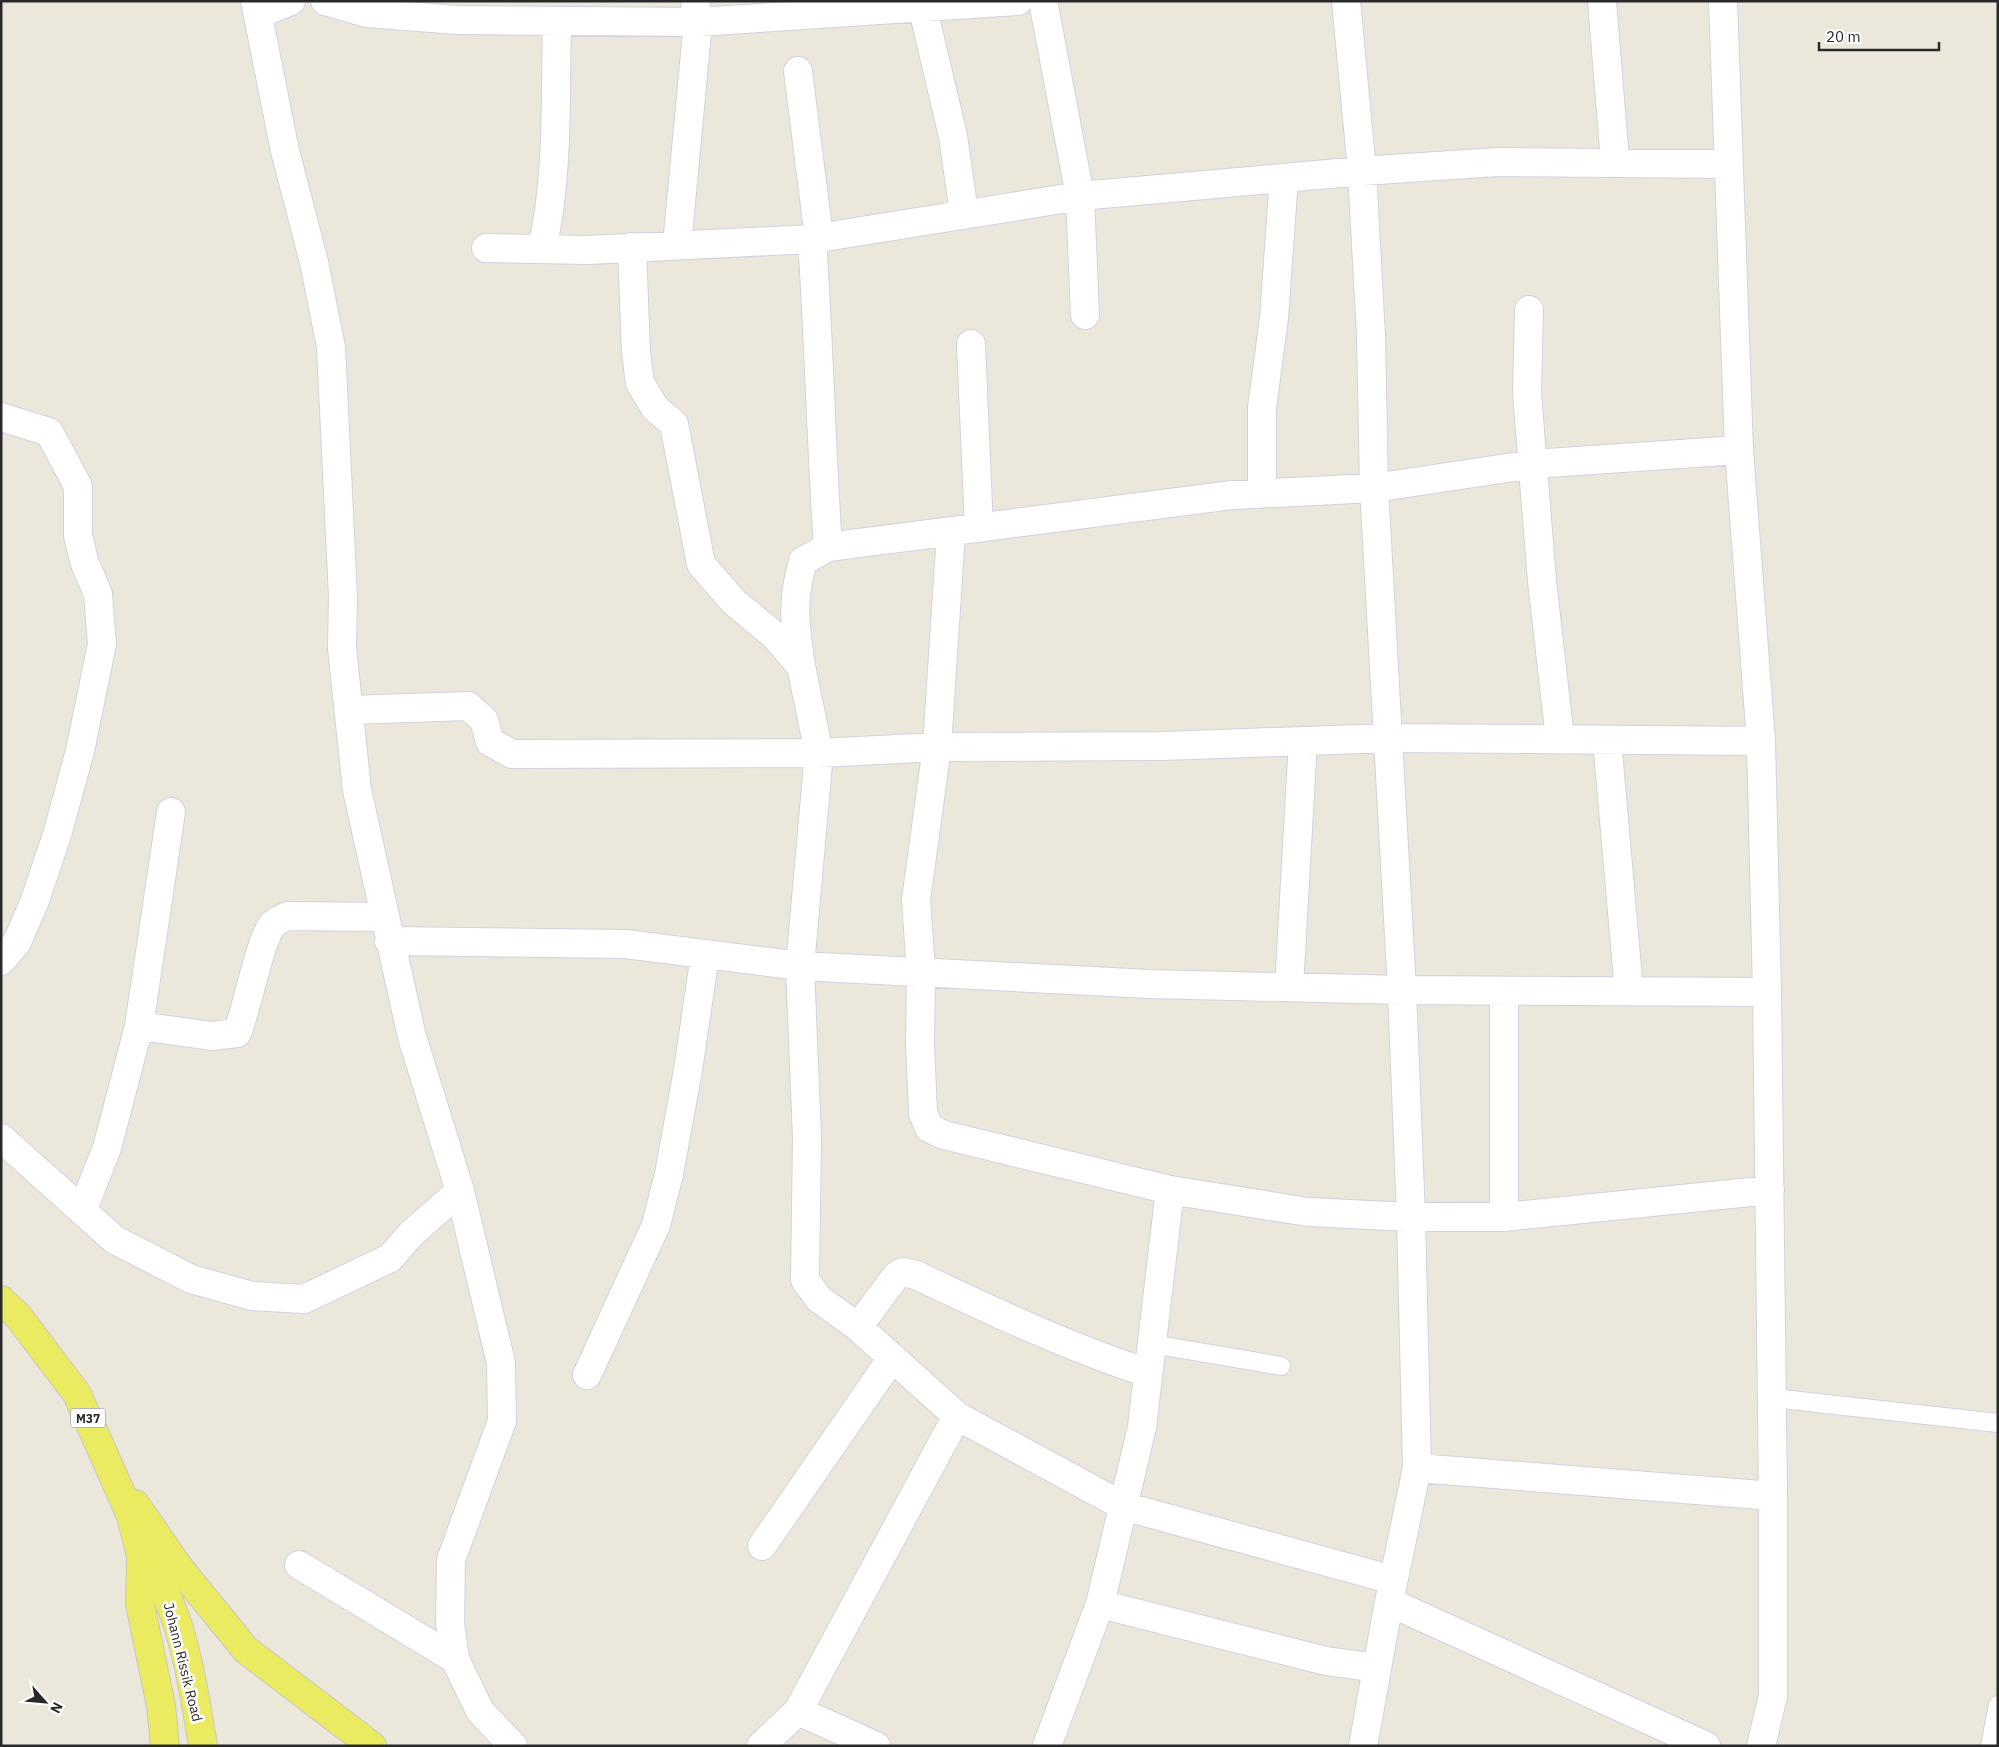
<svg xmlns="http://www.w3.org/2000/svg" width="1999" height="1747" font-family="'IBM Plex Sans',sans-serif">
<rect width="100%" height="100%" fill="#ebe8db"/>
<g fill="none" stroke-linecap="round" stroke-linejoin="round">
<!-- service casing -->
<g stroke="#d2d1e2" stroke-width="20">
<path id="service" d="M 1152,1344 L 1281,1366
M 1772,1398 L 1998,1423
M 1990,1746 L 1998,1705"/>
</g>
<!-- minor casing -->
<g stroke="#d2d1e2" stroke-width="30">
<path id="minor" d="M 325,1 L 367,13 L 457,20 L 698,22 L 1018,1
M 921,1 L 953,136 L 964,213
M 1043,1 L 1080,196 L 1085,315
M 1346,1 L 1362,171 L 1371,336 L 1374,488 L 1402,990 L 1411,1217 L 1417,1468 L 1389,1602 L 1363,1746
M 1602,1 L 1615,161
M 1723,1 L 1739,450 L 1761,741 L 1767,992 L 1773,1496 L 1773,1696 L 1761,1746
M 258,14 L 291,1
M 798,71 L 819,238
M 812,239 C 819,342 821,445 828,547
M 677,245 L 698,22 L 695,1
M 632,247 L 636,353 L 640,383 L 655,408 L 674,424 L 701,564 L 734,602 L 774,635 L 801,666 L 819,753 L 800,966 L 807,1138 L 805,1280 L 819,1299 L 858,1327 L 957,1416
M 486,248 L 588,250 L 812,239 L 1080,196 L 1362,171 L 1497,162 L 1728,164
M 542,249 C 559,175 555,97 557,21
M 1529,310 L 1527,393 L 1542,581 L 1560,739
M 971,344 L 979,528
M 1,417 L 49,432 L 78,486 L 78,535 L 84,561 L 98,594 L 102,644 L 80,751 L 57,835 L 34,903 L 17,942 L 1,961
M 1262,494 L 1262,408 L 1274,318 L 1284,178
M 951,532 L 937,747 L 916,900 L 921,972 L 920,1044 L 923,1113 L 929,1128 L 944,1135 L 1170,1190 L 1308,1212 L 1411,1217 L 1504,1217 L 1770,1190
M 801,666 C 795,624 791,603 803,561 L 828,547 L 1232,495 L 1374,488 L 1533,464 L 1739,450
M 349,710 L 468,706 L 484,720 L 490,742 L 512,754 L 819,753 L 937,747 L 1162,746 L 1389,738 L 1761,741
M 1607,740 L 1629,991
M 389,941 L 625,944 L 800,966 L 1149,984 L 1402,990 L 1767,992
M 1289,987 L 1303,741
M 139,1026 L 212,1036 L 237,1033 C 247,1010 260,938 273,924 C 276,921 283,919 287,916 L 385,917
M 1,1138 L 115,1240 L 191,1279 L 252,1296 L 304,1299 L 390,1258 L 412,1233 L 460,1191 L 412,1037 L 357,790 L 342,648 L 343,597 L 331,347 L 314,262 L 285,151 L 255,1
M 460,1191 L 501,1363 L 502,1421 L 451,1560 L 450,1623 L 455,1659 L 480,1711 L 513,1746
M 82,1211 L 107,1148 L 139,1026 L 171,812
M 1504,1217 L 1504,991
M 858,1327 L 896,1276 L 903,1272 L 916,1275 C 992,1311 1068,1347 1148,1373
M 587,1375 L 656,1225 L 669,1174 L 688,1070 L 705,955
M 1417,1468 L 1773,1496
M 762,1546 L 892,1358
M 299,1565 L 455,1659
M 1389,1602 L 1706,1746
M 1100,1604 L 1326,1661 L 1377,1668
M 798,1711 L 876,1746
M 761,1746 L 798,1711 L 957,1416 L 1123,1506 L 1393,1580
M 1047,1746 L 1100,1604 L 1142,1427 L 1170,1190"/>
</g>
<!-- primary casing -->
<g stroke="#c7c7c7" stroke-width="30">
<path id="primary" d="M 1,1300 L 18,1316 L 77,1394 L 131,1516 L 141,1556 L 140,1604 L 161,1706 L 165,1746
M 135,1504 L 180,1569 L 246,1650 L 372,1746
M 141,1556 C 150,1570 161,1584 168,1599 C 187,1642 195,1699 203,1746"/>
</g>
<!-- service -->
<use href="#service" stroke="#fff" stroke-width="18"/>
<!-- minor -->
<use href="#minor" stroke="#fff" stroke-width="28"/>
<!-- primary -->
<use href="#primary" stroke="#eaeb60" stroke-width="28"/>
</g>
<g text-anchor="middle" dominant-baseline="central" stroke-width="5" stroke-linejoin="round" paint-order="stroke">
<!-- shield labels -->
<rect fill="#fff" stroke="#696969" stroke-width="1" x="70.5" y="1408.5" width="35" height="19" rx="4"/>
<g font-size="12" font-weight="bold" fill="#292929">
<text x="88" y="1418">M37</text>
</g>
<!-- street labels -->
<g font-size="14" fill="#292929" stroke="#fff">
<text transform="translate(183 1662) rotate(76)">Johann Rissik Road</text>
</g>
</g>
<!-- border -->
<rect width="1999" height="1747" fill="none" stroke="#292929" stroke-width="5"/>
<!-- north arrow -->
<g transform="translate(45 1702) rotate(117)" stroke="#ffffff" stroke-width="4" paint-order="stroke">
<path d="M0-4L9 19L0 12L-9 19Z" fill="#292929"/>
<text y="-8" font-size="14" font-weight="bold" text-anchor="middle" fill="#292929">N</text>
</g>
<!-- scale -->
<path d="M1819 42v8h120v-8" fill="none" stroke="#292929" stroke-width="2.5"/>
<text x="1826" y="42" font-size="15" fill="#292929" stroke="#ffffff" stroke-width="4" paint-order="stroke">20 m</text>
</svg>
